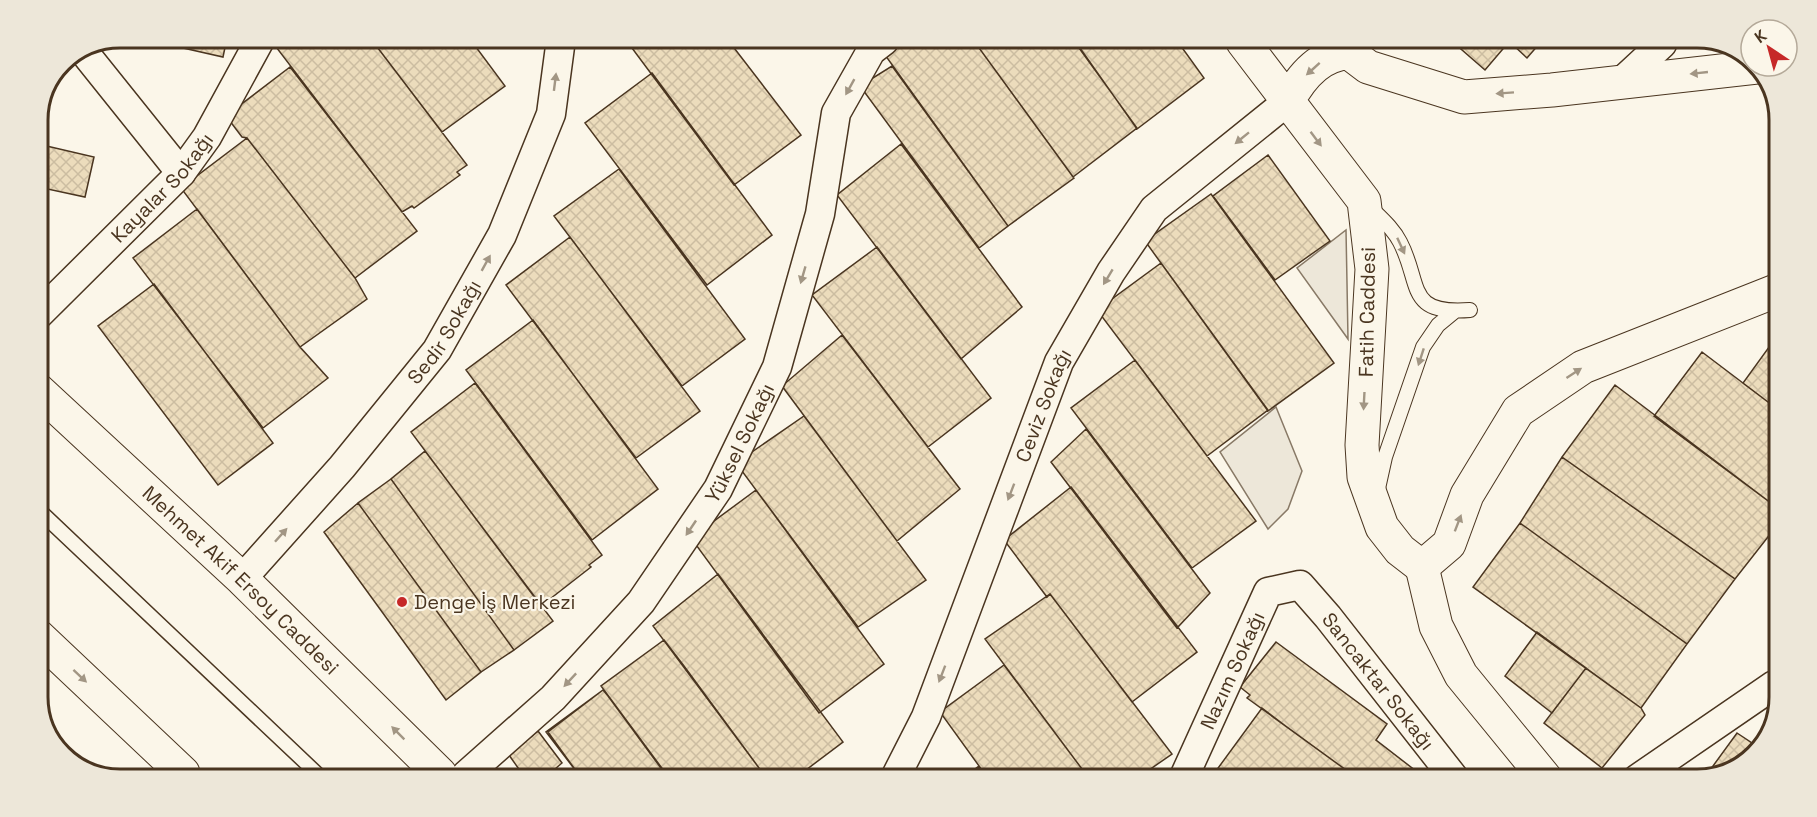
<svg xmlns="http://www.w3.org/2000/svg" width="1817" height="817" font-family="'Space Grotesk',sans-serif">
<defs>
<pattern id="building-cross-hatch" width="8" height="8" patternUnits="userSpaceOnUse" patternTransform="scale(1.5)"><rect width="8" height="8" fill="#ecdcbc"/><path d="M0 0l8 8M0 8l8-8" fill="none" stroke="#ccbda1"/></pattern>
</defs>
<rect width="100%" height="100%" fill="#fbf6e9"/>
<!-- parking -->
<path fill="#ede7d9" stroke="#887966" stroke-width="1.5" d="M 1346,230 L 1347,283 L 1348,339 L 1297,268 Z
M 1276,407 L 1302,471 L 1288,509 L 1268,529 L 1220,452 Z"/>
<!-- building -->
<path fill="url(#building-cross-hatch)" stroke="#4a3520" stroke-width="1.5" d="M 139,38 L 227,38 L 223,57 Z
M 280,38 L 371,39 L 467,165 L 457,172 L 460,175 L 414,208 L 412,206 L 402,212 L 273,43 Z
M 371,39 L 470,39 L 505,86 L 442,132 Z
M 626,40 L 728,40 L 801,135 L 734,185 Z
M 904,41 L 974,41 L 1074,178 L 1008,226 L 885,55 Z
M 974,41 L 1074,41 L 1137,128 L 1073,177 Z
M 1075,41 L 1178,42 L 1204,78 L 1137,129 Z
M 1454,43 L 1508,43 L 1485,70 Z
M 1511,43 L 1540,43 L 1527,58 Z
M 892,66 L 1008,226 L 979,248 L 860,86 Z
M 290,67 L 417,231 L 355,278 L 247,138 L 242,137 L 226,116 Z
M 652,73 L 772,235 L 707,285 L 585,123 Z
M 247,138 L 355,278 L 367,299 L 300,347 L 181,188 Z
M 38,144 L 94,157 L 85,197 L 38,187 Z
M 901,144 L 1022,307 L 961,359 L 837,195 Z
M 1268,155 L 1330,241 L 1275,280 L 1213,196 Z
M 619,169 L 745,339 L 682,386 L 554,216 Z
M 1211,194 L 1334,363 L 1268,411 L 1145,241 Z
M 197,209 L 300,347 L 328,378 L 263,428 L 133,258 Z
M 570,237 L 700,411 L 636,458 L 506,285 Z
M 877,247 L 991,398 L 928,447 L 812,295 Z
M 1161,263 L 1268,410 L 1207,456 L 1097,310 Z
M 154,284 L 273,443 L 218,485 L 98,326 Z
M 533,320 L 658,489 L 592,540 L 466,370 Z
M 842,335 L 960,489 L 897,541 L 782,386 Z
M 1777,336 L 1776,408 L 1743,383 Z
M 1702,352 L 1776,408 L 1775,506 L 1654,416 Z
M 1135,360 L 1256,521 L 1192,568 L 1071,408 Z
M 475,383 L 602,555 L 589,565 L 591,567 L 541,606 L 411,432 Z
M 475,383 L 602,555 L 589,565 L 591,567 L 541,606 L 411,432 Z
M 1615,385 L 1775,506 L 1775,528 L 1735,579 L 1562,457 Z
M 804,416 L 926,580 L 858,627 L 736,463 Z
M 1086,429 L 1210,593 L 1177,628 L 1051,462 Z
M 425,451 L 553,621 L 514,650 L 391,479 Z
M 1562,457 L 1735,579 L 1687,644 L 1520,523 Z
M 391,479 L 514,650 L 481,672 L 358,503 Z
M 1071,487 L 1197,652 L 1132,702 L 1050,594 L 1047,597 L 1004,540 Z
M 756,490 L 884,664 L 819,713 L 691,538 Z
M 358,503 L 481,672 L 446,700 L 324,532 Z
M 1520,523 L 1687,644 L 1641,708 L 1473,587 Z
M 718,574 L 843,742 L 798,776 L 765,776 L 653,626 Z
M 1050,594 L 1172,754 L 1139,777 L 1088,777 L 985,639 Z
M 1537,632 L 1586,668 L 1552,713 L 1505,676 Z
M 664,640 L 684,666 L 765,776 L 667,775 L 601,686 Z
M 1276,642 L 1387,724 L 1376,740 L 1425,778 L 1357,778 L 1247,698 L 1250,695 L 1240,687 Z
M 1004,665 L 1088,777 L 987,777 L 940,712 Z
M 1586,668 L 1641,708 L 1645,715 L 1602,768 L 1544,723 Z
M 603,690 L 608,696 L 666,775 L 579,775 L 548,732 Z
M 603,690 L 608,696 L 666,775 L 579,775 L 546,732 Z
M 1262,708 L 1287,727 L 1357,778 L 1216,778 L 1213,775 Z
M 538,731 L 562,763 L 548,775 L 523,775 L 509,755 Z
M 1737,733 L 1758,747 L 1743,766 L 1705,777 Z
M 979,766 L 987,777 L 964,777 Z"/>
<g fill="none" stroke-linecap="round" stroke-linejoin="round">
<!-- service casing -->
<g stroke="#4a3520" stroke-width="16">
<path id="service" d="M 1370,207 C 1381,218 1393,228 1400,242 C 1422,284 1405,315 1470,310
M 1377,493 L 1385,457 L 1423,347 L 1438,325 L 1455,311"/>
</g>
<!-- minor casing -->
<g stroke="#4a3520" stroke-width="31">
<g id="minor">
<path d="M 84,52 L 181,173"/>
<path d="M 1621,82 L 1662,44"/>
<path id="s1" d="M 38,315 L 181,173 L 207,137 L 261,38"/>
<path id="s2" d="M 242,579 L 342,467 L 437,350 L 502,235 L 551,114 L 561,39"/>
<path id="s3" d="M 466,775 L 553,698 L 641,602 L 718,489 L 777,367 L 820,214 L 836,113 L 871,51 L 884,41"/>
<path id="s4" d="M 896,776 L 926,717 L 1059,362 L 1111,272 L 1154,209 L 1288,101"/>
<path id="s5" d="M 1184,777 L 1268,592 L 1300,585 L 1328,617 L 1455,779"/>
<path d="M 1637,779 L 1774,685"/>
</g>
</g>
<!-- tertiary casing -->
<g stroke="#4a3520" stroke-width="35">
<path id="tertiary" d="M 1422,567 L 1436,626 L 1461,675 L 1546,779"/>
</g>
<!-- secondary casing -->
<g stroke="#4a3520" stroke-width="35">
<path id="secondary" d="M 1243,42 L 1364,201 L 1372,269 L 1362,445 L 1364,477 L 1382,527 L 1400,550 L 1422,567 L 1449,544 L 1467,495 L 1518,411 L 1583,367 L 1778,290
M 1335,42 L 1368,67 L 1464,97 L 1552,90 L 1757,67
M 1288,101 C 1301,77 1320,53 1350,53"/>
</g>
<!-- primary casing -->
<g stroke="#4a3520" stroke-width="35">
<g id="primary">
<path id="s6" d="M 38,390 L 242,579 L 440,774"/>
<path d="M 38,636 L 183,773"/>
</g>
</g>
<!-- service -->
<use href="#service" stroke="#fbf6e9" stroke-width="14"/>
<!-- minor -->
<use href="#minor" stroke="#fbf6e9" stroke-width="28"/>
<!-- tertiary -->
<use href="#tertiary" stroke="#fbf6e9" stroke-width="33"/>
<!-- secondary -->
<use href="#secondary" stroke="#fbf6e9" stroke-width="33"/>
<!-- primary -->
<use href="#primary" stroke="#fbf6e9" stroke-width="33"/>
<!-- tram -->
<path stroke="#4a3520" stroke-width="1.5" d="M 38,499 L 328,774
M 38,520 L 307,774"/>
</g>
<!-- one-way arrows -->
<defs><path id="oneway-solid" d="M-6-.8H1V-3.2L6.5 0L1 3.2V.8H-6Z" transform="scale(1.5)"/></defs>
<g fill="#a29684">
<use href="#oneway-solid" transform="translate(1313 69) rotate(138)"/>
<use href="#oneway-solid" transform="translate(1699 73) rotate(174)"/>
<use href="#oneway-solid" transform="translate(555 82) rotate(-83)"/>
<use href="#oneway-solid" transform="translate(850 87) rotate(119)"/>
<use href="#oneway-solid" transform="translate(1505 93) rotate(176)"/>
<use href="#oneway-solid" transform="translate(1242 138) rotate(141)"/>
<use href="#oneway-solid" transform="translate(1316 139) rotate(53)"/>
<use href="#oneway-solid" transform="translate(1401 246) rotate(65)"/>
<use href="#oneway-solid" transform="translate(486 263) rotate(-61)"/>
<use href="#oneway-solid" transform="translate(803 275) rotate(106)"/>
<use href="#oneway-solid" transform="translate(1108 277) rotate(121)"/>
<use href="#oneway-solid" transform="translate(1421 357) rotate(108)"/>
<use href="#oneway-solid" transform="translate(1574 373) rotate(-33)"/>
<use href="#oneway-solid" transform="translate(1364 401) rotate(93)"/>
<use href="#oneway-solid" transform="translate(1011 492) rotate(111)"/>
<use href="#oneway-solid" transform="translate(1458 523) rotate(-69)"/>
<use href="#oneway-solid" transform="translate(691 528) rotate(124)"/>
<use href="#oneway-solid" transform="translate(281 535) rotate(-48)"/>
<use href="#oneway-solid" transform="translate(942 674) rotate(111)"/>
<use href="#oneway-solid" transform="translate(80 676) rotate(43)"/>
<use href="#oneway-solid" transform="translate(570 680) rotate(133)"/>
<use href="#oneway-solid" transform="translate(398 733) rotate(-135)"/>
</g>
<!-- markers -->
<circle fill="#c62828" stroke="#fbf6e9" stroke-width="2" cx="402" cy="602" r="6"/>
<g text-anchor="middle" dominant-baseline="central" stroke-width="4.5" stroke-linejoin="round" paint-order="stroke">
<!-- street labels -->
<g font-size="20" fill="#4a3520" stroke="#fbf6e9">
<text stroke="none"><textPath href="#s1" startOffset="178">Kayalar Sokağı</textPath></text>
<text transform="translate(1367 312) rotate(-89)">Fatih Caddesi</text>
<text stroke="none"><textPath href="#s2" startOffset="320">Sedir Sokağı</textPath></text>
<text stroke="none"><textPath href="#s4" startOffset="399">Ceviz Sokağı</textPath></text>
<text stroke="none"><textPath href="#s3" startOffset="434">Yüksel Sokağı</textPath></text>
<text stroke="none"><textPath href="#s6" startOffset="278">Mehmet Akif Ersoy Caddesi</textPath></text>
<text stroke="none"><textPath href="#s5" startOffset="117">Nazım Sokağı</textPath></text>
<text stroke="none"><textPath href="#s5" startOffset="360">Sancaktar Sokağı</textPath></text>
</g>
<!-- poi labels -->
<g font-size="20" fill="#4a3520" stroke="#fbf6e9" text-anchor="start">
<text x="414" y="602">Denge İş Merkezi</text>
</g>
</g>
<!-- crop -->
<path d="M0 0H1817V817H0ZM120 48H1697A72 72 0 0 1 1769 120V697A72 72 0 0 1 1697 769H120A72 72 0 0 1 48 697V120A72 72 0 0 1 120 48Z" fill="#ede7d9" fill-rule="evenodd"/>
<path fill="none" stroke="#4a3520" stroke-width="3" d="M120 48H1697A72 72 0 0 1 1769 120V697A72 72 0 0 1 1697 769H120A72 72 0 0 1 48 697V120A72 72 0 0 1 120 48Z"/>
<!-- north arrow -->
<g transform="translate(1769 48) rotate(324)"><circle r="28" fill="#fbf6e9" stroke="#b4a999" stroke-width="1.5"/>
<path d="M0-4.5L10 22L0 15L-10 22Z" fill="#c62828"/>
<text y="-9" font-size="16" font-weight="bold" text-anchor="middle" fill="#4a3520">K</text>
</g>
</svg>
